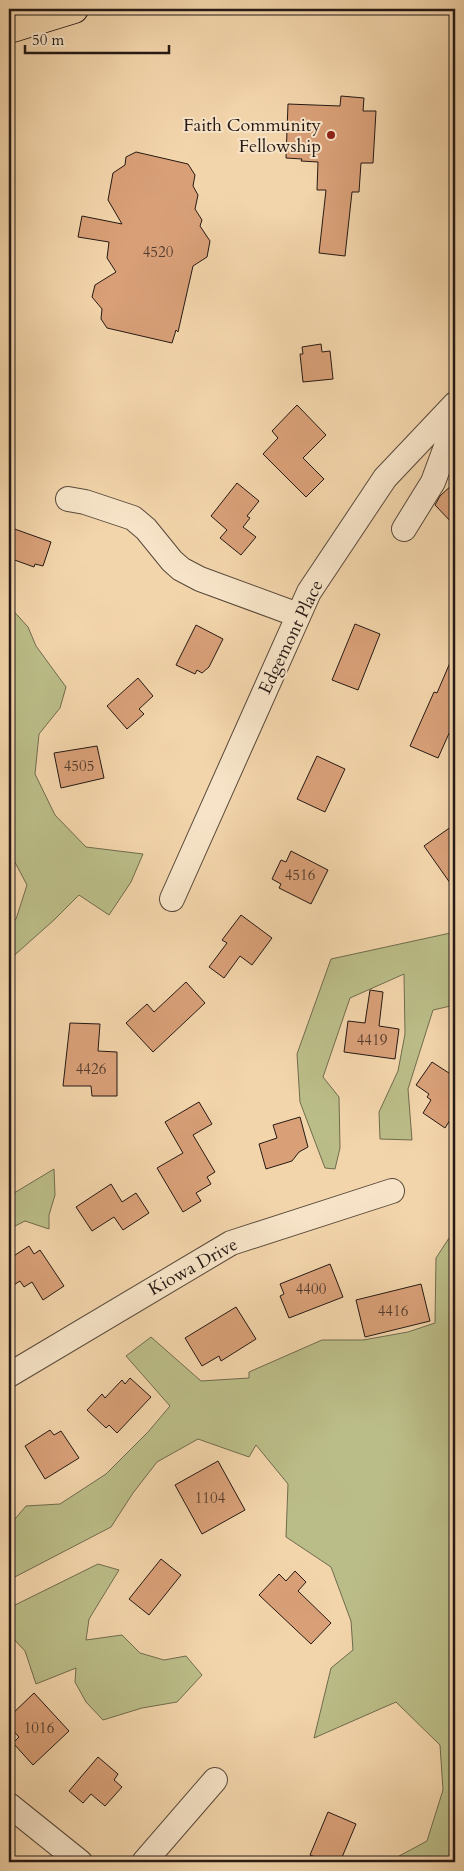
<svg xmlns="http://www.w3.org/2000/svg" width="464" height="1871" font-family="Cardo,serif">
<rect width="100%" height="100%" fill="#f3d5ab"/>
<filter id="stains"><feTurbulence type="fractalNoise" baseFrequency=".004" numOctaves="4"/><feColorMatrix values="0 0 0 0 .2 0 0 0 0 .09 0 0 0 0 .02 0 0 0 .5 -.17"/></filter>
<radialGradient id="worn" r=".72"><stop offset=".6" stop-color="#630" stop-opacity="0"/><stop offset="1" stop-color="#630" stop-opacity=".3"/></radialGradient>
<!-- green -->
<path fill="#bbbd88" stroke="#706b4e" d="M 9,606 L 28,627 L 36,646 L 66,687 L 60,708 L 39,734 L 35,774 L 55,815 L 86,847 L 143,854 L 131,882 L 109,915 L 79,895 L 54,920 L 9,960 L 9,927 L 16,919 L 27,885 L 9,851 Z
M 455,932 L 455,1005 L 433,1010 L 408,1089 L 412,1140 L 380,1139 L 379,1112 L 398,1071 L 405,1034 L 404,974 L 350,998 L 323,1077 L 339,1097 L 340,1148 L 335,1169 L 325,1168 L 300,1102 L 297,1054 L 331,959 Z
M 54,1169 L 55,1195 L 49,1215 L 49,1229 L 25,1221 L 9,1229 L 9,1196 Z
M 455,1229 L 455,1862 L 388,1862 L 427,1841 L 443,1790 L 440,1745 L 396,1702 L 314,1738 L 331,1668 L 353,1650 L 351,1621 L 331,1567 L 286,1537 L 288,1484 L 256,1445 L 249,1457 L 198,1439 L 157,1462 L 133,1493 L 111,1527 L 9,1580 L 9,1526 L 26,1506 L 60,1504 L 106,1474 L 148,1432 L 170,1406 L 126,1356 L 151,1337 L 201,1381 L 249,1378 L 249,1372 L 322,1340 L 363,1340 L 408,1332 L 435,1323 L 436,1258 Z
M 98,1564 L 119,1570 L 89,1619 L 86,1640 L 122,1635 L 140,1653 L 164,1660 L 186,1656 L 202,1675 L 177,1702 L 142,1708 L 103,1720 L 86,1702 L 75,1682 L 76,1668 L 36,1684 L 25,1651 L 9,1634 L 9,1608 Z"/>
<!-- building -->
<path fill="#d9a078" stroke="#251914" d="M 341,96 L 364,98 L 363,111 L 376,111 L 373,163 L 361,163 L 359,192 L 352,192 L 345,256 L 319,253 L 326,190 L 317,190 L 318,162 L 301,161 L 302,159 L 286,158 L 288,104 L 340,106 Z
M 136,152 L 188,164 L 195,175 L 193,186 L 198,195 L 195,209 L 202,220 L 200,226 L 210,241 L 207,257 L 193,266 L 178,332 L 176,330 L 172,343 L 107,328 L 101,319 L 102,309 L 92,297 L 95,285 L 116,272 L 107,258 L 109,242 L 78,237 L 82,216 L 122,224 L 108,200 L 113,173 L 125,165 L 126,157 Z
M 321,344 L 322,352 L 330,351 L 333,379 L 303,382 L 300,354 L 303,354 L 302,347 Z
M 297,405 L 326,435 L 303,458 L 324,479 L 306,497 L 263,454 L 278,438 L 272,431 Z
M 455,482 L 455,526 L 435,505 L 440,496 Z
M 237,483 L 259,501 L 247,516 L 250,518 L 243,527 L 256,537 L 241,555 L 220,538 L 227,530 L 211,516 Z
M 9,527 L 51,542 L 43,566 L 35,564 L 34,567 L 9,558 Z
M 355,624 L 380,634 L 358,690 L 332,680 Z
M 196,625 L 223,639 L 209,667 L 202,673 L 197,670 L 195,674 L 176,665 Z
M 455,651 L 455,720 L 438,758 L 410,746 L 434,692 L 437,693 Z
M 138,678 L 153,696 L 139,709 L 144,714 L 127,729 L 107,706 Z
M 97,746 L 104,778 L 61,788 L 54,753 Z
M 317,756 L 345,769 L 325,812 L 297,799 Z
M 455,824 L 455,890 L 424,846 Z
M 291,851 L 328,870 L 311,904 L 279,888 L 281,884 L 272,879 L 281,860 L 286,862 Z
M 241,915 L 272,938 L 252,965 L 240,956 L 224,978 L 209,967 L 227,943 L 222,940 Z
M 186,982 L 205,1003 L 153,1052 L 126,1023 L 147,1004 L 154,1012 Z
M 370,990 L 383,992 L 379,1026 L 399,1029 L 395,1059 L 344,1052 L 348,1021 L 365,1023 Z
M 70,1023 L 100,1024 L 98,1051 L 117,1052 L 117,1096 L 92,1096 L 91,1086 L 63,1086 Z
M 432,1062 L 455,1077 L 455,1112 L 445,1128 L 423,1113 L 431,1100 L 427,1097 L 429,1094 L 416,1085 Z
M 199,1102 L 212,1124 L 193,1135 L 215,1172 L 207,1177 L 211,1184 L 196,1193 L 201,1201 L 183,1212 L 157,1168 L 183,1153 L 165,1122 Z
M 300,1117 L 308,1147 L 299,1152 L 292,1161 L 266,1169 L 259,1144 L 277,1138 L 273,1125 Z
M 111,1184 L 122,1202 L 136,1193 L 149,1213 L 123,1230 L 114,1217 L 92,1231 L 76,1207 Z
M 29,1246 L 34,1254 L 40,1250 L 64,1286 L 43,1300 L 32,1282 L 24,1287 L 20,1281 L 9,1288 L 9,1259 Z
M 330,1264 L 343,1297 L 289,1318 L 280,1296 L 284,1294 L 280,1284 Z
M 421,1284 L 430,1321 L 365,1337 L 356,1300 Z
M 236,1307 L 256,1339 L 221,1361 L 219,1356 L 202,1366 L 185,1338 Z
M 130,1378 L 151,1397 L 117,1433 L 109,1425 L 106,1428 L 87,1410 L 102,1394 L 105,1398 L 122,1380 L 125,1384 Z
M 50,1430 L 54,1435 L 61,1431 L 79,1458 L 45,1479 L 25,1446 Z
M 218,1461 L 245,1510 L 202,1534 L 175,1485 Z
M 161,1559 L 181,1575 L 149,1615 L 129,1599 Z
M 295,1571 L 306,1582 L 298,1591 L 331,1623 L 311,1644 L 259,1595 L 279,1574 L 286,1581 Z
M 34,1693 L 69,1731 L 33,1765 L 13,1743 L 19,1737 L 9,1726 L 9,1717 Z
M 98,1757 L 118,1774 L 114,1780 L 122,1787 L 105,1806 L 91,1794 L 83,1803 L 69,1791 Z
M 328,1812 L 356,1824 L 340,1862 L 328,1862 L 310,1855 Z"/>
<g fill="none" stroke-linecap="round" stroke-linejoin="round">
<!-- minor casing -->
<g stroke="#58483a" stroke-width="26">
<path id="minor" d="M 68,499 L 85,502 L 133,518 L 146,529 L 172,561 L 181,569 L 200,579 L 298,615
M 404,529 L 433,482 L 450,436 L 455,406
M 172,899 L 309,592 L 385,478 L 455,404
M 9,1375 L 231,1243 L 392,1191
M 9,1805 L 80,1862
M 144,1862 L 215,1780"/>
</g>
<!-- major casing -->
<g stroke="#251914" stroke-width="30">
<path id="major" d="M 9,29 L 74,9"/>
</g>
<!-- minor -->
<use href="#minor" stroke="#f7e4c8" stroke-width="24"/>
<!-- major -->
<use href="#major" stroke="#f3d5ab" stroke-width="28"/>
</g>
<!-- markers -->
<circle fill="#8f2418" stroke="#f7e4c8" stroke-width="2" cx="331" cy="135" r="5"/>
<g text-anchor="middle" dominant-baseline="central" stroke-width="4" stroke-linejoin="round" paint-order="stroke">
<!-- number labels -->
<g font-size="15" fill="#523b2d">
<text x="158" y="252">4520</text>
<text x="79" y="766">4505</text>
<text x="300" y="875">4516</text>
<text x="372" y="1040">4419</text>
<text x="91" y="1069">4426</text>
<text x="311" y="1289">4400</text>
<text x="393" y="1311">4416</text>
<text x="210" y="1498">1104</text>
<text x="39" y="1728">1016</text>
</g>
<!-- poi labels -->
<g font-size="18" fill="#251914" stroke="#f7e4c8" text-anchor="end">
<text x="321" y="125">Faith Community<tspan x="321" dy="21">Fellowship</tspan></text>
</g>
<!-- street labels -->
<g font-size="18" fill="#251914" stroke="#f7e4c8">
<text transform="translate(291 637) rotate(-64)">Edgemont Place</text>
<text transform="translate(193 1267) rotate(-29)">Kiowa Drive</text>
</g>
</g>
<!-- margin -->
<rect width="464" height="1871" fill="none" stroke="#f3d5ab" stroke-width="30"/>
<rect x="10" y="10" width="444" height="1851" fill="none" stroke="#251914" stroke-width="2.5"/>
<rect x="15" y="15" width="434" height="1841" fill="none" stroke="#251914"/>
<!-- scale -->
<path d="M25 45v8h144v-8" fill="none" stroke="#251914" stroke-width="2.5"/>
<text x="32" y="45" font-size="15" fill="#251914" stroke="#f7e4c8" stroke-width="4" paint-order="stroke">50 m</text>
<rect width="100%" height="100%" filter="url(#stains)"/>
<rect width="100%" height="100%" fill="url(#worn)"/>
</svg>
